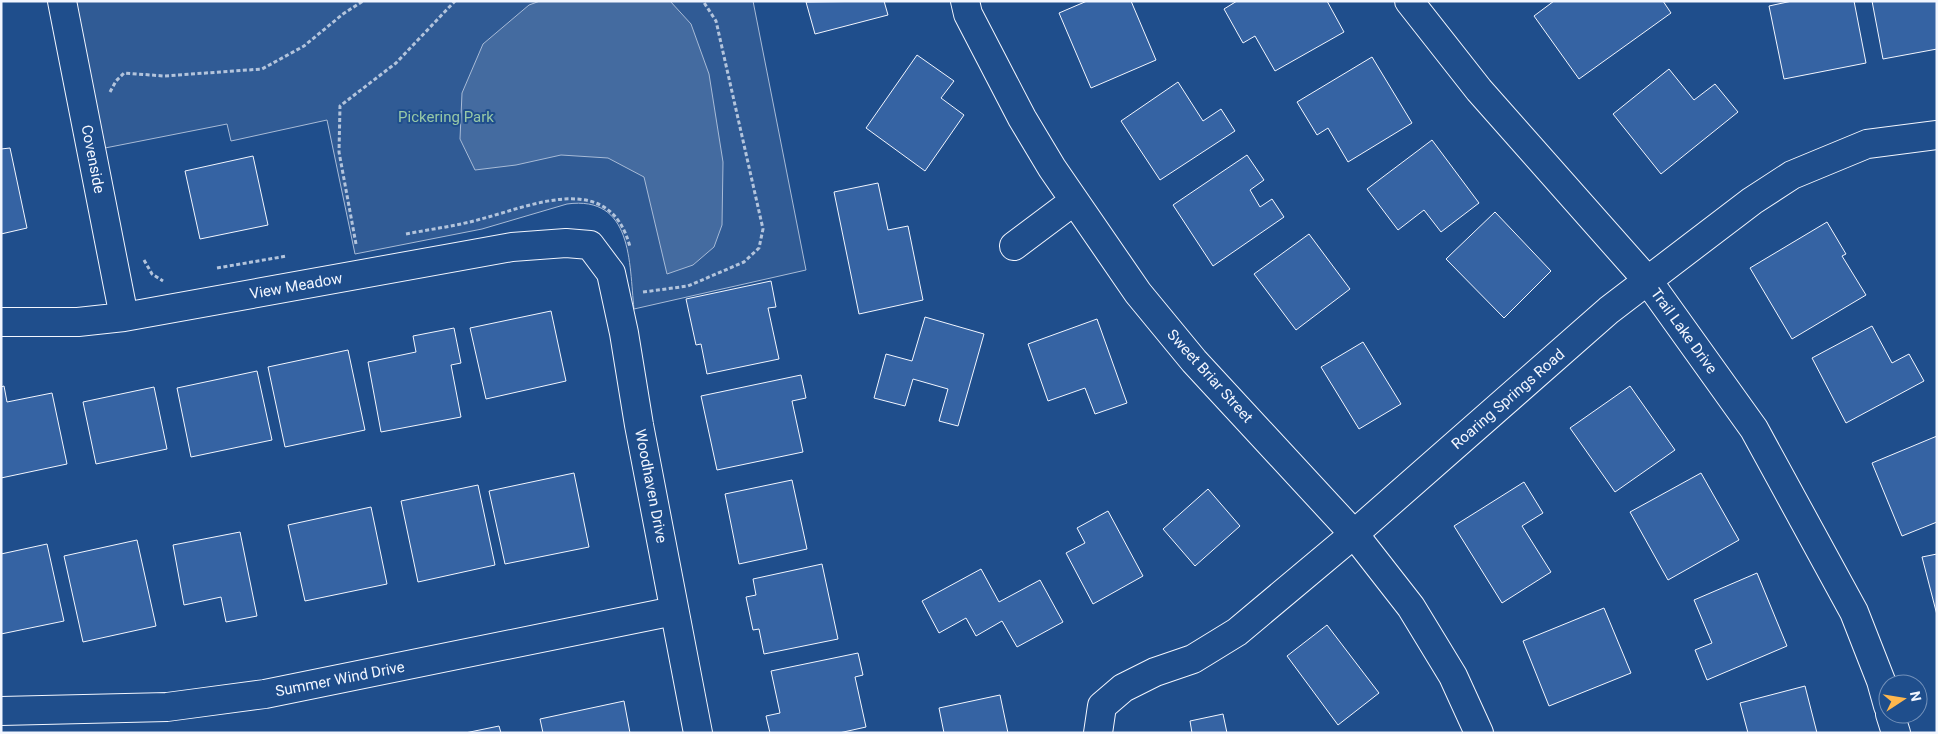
<svg xmlns="http://www.w3.org/2000/svg" width="1938" height="734" font-family="Roboto,sans-serif">
<rect width="100%" height="100%" fill="#1f4e8c"/>
<!-- green -->
<path fill="#305b95" stroke="#a8bbd7" d="M 76,1 L 753,1 L 806,270 L 634,309 C 629,263 633,195 567,204 L 482,229 L 355,254 L 327,120 L 231,141 L 227,124 L 105,148 Z"/>
<!-- water -->
<path fill="#446ba0" stroke="#a8bbd7" d="M 540,1 L 670,1 L 691,24 L 709,74 L 723,162 L 722,225 L 714,247 L 693,265 L 667,274 L 644,177 L 608,158 L 561,155 L 516,165 L 475,170 L 460,139 L 462,93 L 483,44 L 529,5 Z"/>
<!-- building -->
<path fill="#3563a3" stroke="#f2f6ff" d="M 884,1 L 888,15 L 815,34 L 806,2 Z
M 1087,1 L 1131,1 L 1156,60 L 1091,88 L 1059,13 Z
M 1237,1 L 1327,1 L 1344,32 L 1275,71 L 1255,36 L 1243,43 L 1224,9 Z
M 1554,1 L 1663,1 L 1671,13 L 1579,79 L 1534,16 Z
M 1792,1 L 1854,1 L 1866,63 L 1784,79 L 1769,6 Z
M 1872,1 L 1937,1 L 1937,49 L 1883,59 Z
M 917,55 L 954,81 L 941,98 L 964,115 L 925,171 L 866,128 Z
M 1372,57 L 1412,123 L 1348,162 L 1328,128 L 1317,135 L 1297,102 Z
M 1669,69 L 1694,100 L 1715,84 L 1738,112 L 1661,174 L 1613,114 Z
M 1178,82 L 1203,121 L 1221,109 L 1235,131 L 1160,180 L 1121,121 Z
M 1432,140 L 1479,203 L 1441,232 L 1424,210 L 1398,230 L 1367,189 Z
M 10,148 L 27,228 L 1,234 L 1,149 Z
M 1247,155 L 1264,180 L 1250,190 L 1260,207 L 1272,199 L 1284,217 L 1213,266 L 1173,205 Z
M 253,156 L 268,225 L 200,239 L 185,171 Z
M 878,183 L 888,230 L 908,226 L 923,300 L 859,314 L 834,192 Z
M 1495,212 L 1551,271 L 1504,318 L 1446,259 Z
M 1827,222 L 1846,254 L 1842,256 L 1866,295 L 1792,339 L 1750,268 Z
M 1309,234 L 1350,289 L 1296,330 L 1254,274 Z
M 771,281 L 776,307 L 768,308 L 779,359 L 707,374 L 701,344 L 696,345 L 686,299 Z
M 551,311 L 566,381 L 486,399 L 470,328 Z
M 925,317 L 984,334 L 958,426 L 939,421 L 948,389 L 913,379 L 905,406 L 874,398 L 886,354 L 912,361 Z
M 1097,319 L 1127,403 L 1095,414 L 1085,388 L 1048,401 L 1028,344 Z
M 1872,326 L 1892,363 L 1909,354 L 1924,381 L 1846,423 L 1812,358 Z
M 454,328 L 461,363 L 451,365 L 461,417 L 381,432 L 368,362 L 416,352 L 413,336 Z
M 1363,342 L 1401,404 L 1359,429 L 1321,367 Z
M 348,350 L 365,430 L 285,447 L 268,367 Z
M 257,371 L 272,440 L 191,457 L 177,388 Z
M 801,375 L 806,398 L 792,401 L 803,452 L 717,470 L 701,396 Z
M 4,386 L 7,402 L 52,393 L 67,464 L 1,478 L 1,387 Z
M 1630,386 L 1675,450 L 1615,492 L 1570,428 Z
M 154,387 L 167,449 L 96,464 L 83,402 Z
M 1937,436 L 1937,522 L 1902,536 L 1872,463 Z
M 574,473 L 589,547 L 505,564 L 489,491 Z
M 1701,473 L 1739,540 L 1668,580 L 1630,512 Z
M 792,480 L 807,549 L 739,564 L 725,494 Z
M 1524,482 L 1543,513 L 1522,526 L 1551,572 L 1502,603 L 1454,526 Z
M 478,485 L 495,565 L 418,582 L 401,501 Z
M 1208,489 L 1240,526 L 1195,566 L 1163,529 Z
M 371,507 L 387,584 L 305,601 L 288,525 Z
M 1108,511 L 1143,576 L 1093,604 L 1066,553 L 1085,543 L 1077,528 Z
M 240,532 L 257,616 L 226,622 L 221,597 L 184,605 L 173,545 Z
M 137,540 L 156,626 L 83,642 L 64,556 Z
M 47,544 L 64,621 L 1,634 L 1,554 Z
M 1937,554 L 1937,615 L 1922,557 Z
M 822,564 L 838,639 L 764,654 L 759,629 L 753,630 L 746,597 L 756,595 L 753,579 Z
M 981,569 L 999,602 L 1040,580 L 1063,622 L 1017,647 L 1002,621 L 976,636 L 966,618 L 939,633 L 922,601 Z
M 1757,573 L 1787,646 L 1707,680 L 1695,650 L 1712,643 L 1694,600 Z
M 1604,608 L 1631,673 L 1549,706 L 1523,641 Z
M 1327,625 L 1379,693 L 1338,725 L 1287,656 Z
M 858,653 L 863,675 L 855,677 L 866,727 L 839,733 L 770,733 L 766,716 L 780,713 L 771,671 Z
M 1805,686 L 1817,733 L 1748,733 L 1740,703 Z
M 1000,695 L 1008,733 L 944,733 L 939,708 Z
M 624,701 L 630,733 L 543,733 L 540,719 Z
M 1223,714 L 1227,733 L 1192,733 L 1190,721 Z
M 499,726 L 501,733 L 465,733 Z"/>
<g fill="none" stroke-linecap="round" stroke-linejoin="round">
<!-- minor casing -->
<g stroke="#f2f6ff" stroke-width="30">
<path id="minor" d="M 62,1 L 124,317
M 965,1 L 968,14 L 1022,118 L 1052,168 L 1138,293 L 1194,361 L 1354,534 L 1411,607 L 1453,676 L 1479,733
M 1409,1 L 1479,90 L 1648,281 L 1754,429 L 1854,612 L 1881,681 L 1888,706
M 1014,246 L 1074,201
M 1,322 L 78,322 L 124,317 L 512,247 L 566,243 L 590,245 L 611,273 L 624,333 L 639,425 L 698,733
M 1,711 L 167,707 L 265,694 L 674,611
M 1890,714 L 1896,733
M 1098,733 L 1102,706 L 1123,688 L 1155,672 L 1193,659 L 1237,632 L 1354,534 L 1609,310 L 1752,201 L 1792,175 L 1867,144 L 1937,135"/>
</g>
<!-- path -->
<path stroke="#b3c4dc" stroke-width="3" stroke-dasharray="4 2.5" stroke-linecap="butt" d="M 110,92 L 116,81 L 124,73 L 164,76 L 262,69 L 304,46 L 343,14 L 363,1
M 406,234 C 431,229 457,226 481,219 C 534,205 610,170 630,247
M 356,244 L 339,152 L 340,106 L 396,63 L 455,1
M 144,260 L 152,274 L 163,281
M 217,268 L 287,256
M 643,292 L 688,286 L 744,262 L 759,248 L 763,229 L 716,21 L 703,1"/>
<!-- minor -->
<use href="#minor" stroke="#1f4e8c" stroke-width="28"/>
</g>
<g text-anchor="middle" dominant-baseline="central" stroke-width="4" stroke-linejoin="round" paint-order="stroke">
<!-- park labels -->
<g font-size="15" fill="#97c8a6" stroke="#1f4e8c">
<text x="446" y="117">Pickering Park</text>
</g>
<!-- street labels -->
<g font-size="15" fill="#f2f6ff" stroke="#1f4e8c">
<text transform="translate(93 159) rotate(79)">Covenside</text>
<text transform="translate(296 286) rotate(-10)">View Meadow</text>
<text transform="translate(1684 331) rotate(54)">Trail Lake Drive</text>
<text transform="translate(1210 376) rotate(48)">Sweet Briar Street</text>
<text transform="translate(1508 399) rotate(-41)">Roaring Springs Road</text>
<text transform="translate(651 486) rotate(79)">Woodhaven Drive</text>
<text transform="translate(340 679) rotate(-11)">Summer Wind Drive</text>
</g>
</g>
<!-- border -->
<rect width="1938" height="734" fill="none" stroke="#f2f6ff" stroke-width="5"/>
<!-- north arrow -->
<g transform="translate(1903 699) rotate(78)"><circle r="24" fill="#1f4e8c" stroke="#7391ba"/>
<path d="M0-4L9 19L0 12L-9 19Z" fill="#ffb74d"/>
<text y="-8" font-size="14" font-weight="bold" text-anchor="middle" fill="#f2f6ff">N</text>
</g>
</svg>
